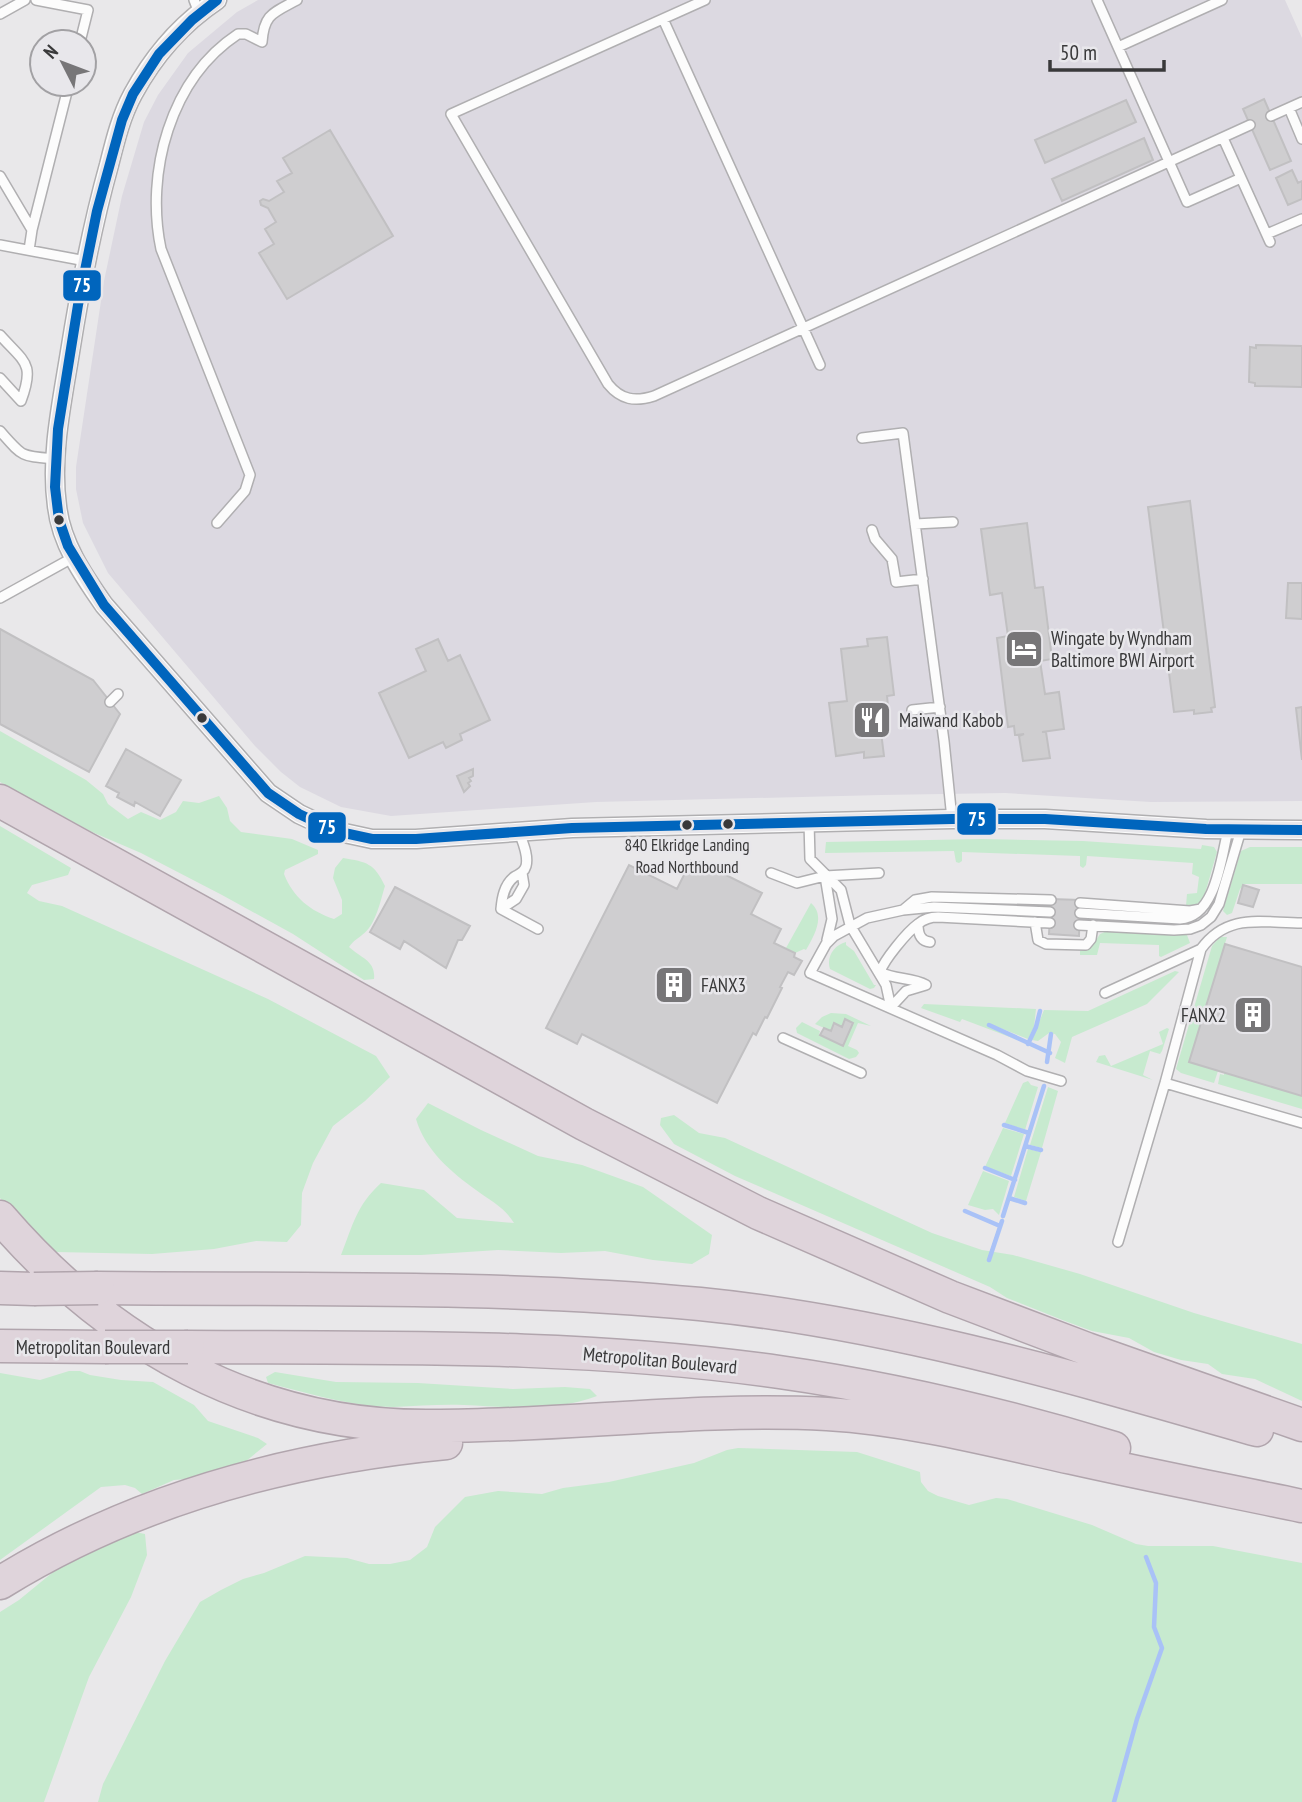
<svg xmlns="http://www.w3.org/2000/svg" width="1302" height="1802" font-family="'PT Sans Narrow',sans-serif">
<rect width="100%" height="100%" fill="#e9e8ea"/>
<!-- built -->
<path fill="#dcd9e1" d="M 258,0 L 1285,0 L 1302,38 L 1302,801 L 1151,802 L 1005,793 L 881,795 L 596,802 L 391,816 L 341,807 L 300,787 L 281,772 L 255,746 L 108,573 L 83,523 L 76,489 L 76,467 L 104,281 L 122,196 L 144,122 L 158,95 L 188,53 L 237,12 Z"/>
<!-- green -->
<path fill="#c7eacf" d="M 0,731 L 86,780 L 103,794 L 108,804 L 128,819 L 141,812 L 160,820 L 176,812 L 183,801 L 199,803 L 219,796 L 227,808 L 230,821 L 241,832 L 292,839 L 318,850 L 318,854 L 285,870 L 284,874 C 293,897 310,911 334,919 L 342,914 L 342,900 L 333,878 L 335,868 L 343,858 C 367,862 374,863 385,886 C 380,902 376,925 362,935 C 356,940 354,940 349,947 C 361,958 376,961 374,979 L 364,980 L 293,934 L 222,895 L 141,853 L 92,832 L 0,782 Z
M 0,826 L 71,868 L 68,875 L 32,885 L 27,893 L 39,901 L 62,906 L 268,999 L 376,1056 L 390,1077 L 365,1101 L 333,1126 L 313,1163 L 302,1193 L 301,1225 L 287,1242 L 256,1241 L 214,1249 L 152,1254 L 55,1252 L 42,1243 L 0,1198 Z
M 982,839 L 1083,841 L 1201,849 L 1202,845 L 1214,847 L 1217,852 L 1204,897 C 1200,904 1193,906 1186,906 L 1187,894 L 1197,893 L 1199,877 L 1192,874 L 1193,863 L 1087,856 L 1086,865 L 1083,868 L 1080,866 L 1080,856 L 962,852 L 962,861 L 959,863 L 956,862 L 954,851 L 825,853 L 826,842 Z
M 1250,847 L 1302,847 L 1302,884 L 1245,884 L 1240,889 L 1232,913 L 1227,915 L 1223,911 L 1241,851 Z
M 811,903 C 826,916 814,936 806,950 L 804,949 L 795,953 L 786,948 Z
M 1107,931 L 1187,935 L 1190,943 L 1161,957 L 1159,956 L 1159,945 L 1100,943 L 1097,955 L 1080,955 L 1080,951 L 1091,948 L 1100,934 Z
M 1220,937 L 1227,937 L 1189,1062 L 1218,1071 L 1214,1083 L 1181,1073 L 1176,1069 L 1212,946 Z
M 846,942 L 846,945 L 854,951 L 874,985 L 876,985 L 874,988 L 870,989 L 830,969 C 826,957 834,945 846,942 Z
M 1175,971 L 1179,972 L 1147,1004 L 1072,1037 L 1065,1063 L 1055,1058 L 1061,1042 L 1055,1034 L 1049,1033 L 1038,1041 L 1032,1040 L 1044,1010 L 1088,1011 Z
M 924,1004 L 1036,1009 L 1034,1027 L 1028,1039 L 990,1024 L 989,1027 L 1015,1039 L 962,1019 L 960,1022 L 921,1008 Z
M 831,1013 L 846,1014 L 871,1026 L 858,1023 L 848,1046 L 857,1050 L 859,1053 L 856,1057 L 849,1059 L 797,1033 L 796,1028 L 802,1022 L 820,1031 L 819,1035 L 842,1045 L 853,1023 L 846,1020 L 842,1027 L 834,1024 L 831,1031 L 815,1024 L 822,1017 Z
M 1167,1028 L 1169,1029 L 1162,1051 L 1160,1054 L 1150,1051 L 1143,1075 L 1153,1080 L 1096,1062 L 1099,1056 L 1105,1055 L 1111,1066 L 1163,1044 L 1159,1032 Z
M 1224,1073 L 1302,1095 L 1302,1109 L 1218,1084 L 1220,1074 L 1224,1075 Z
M 1028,1081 L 1031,1085 L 1038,1087 L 1025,1130 L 1005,1123 L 1023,1083 Z
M 1048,1087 L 1058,1091 L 1042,1148 L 1030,1145 Z
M 428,1103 L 481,1130 L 538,1156 L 582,1165 L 643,1187 L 712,1235 L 709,1254 L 692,1264 L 653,1260 L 605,1251 L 561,1253 L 498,1250 L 421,1255 L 341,1255 C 353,1225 356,1206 381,1183 L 424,1190 L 457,1218 L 514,1223 C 504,1207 491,1201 476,1190 C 451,1172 425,1150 416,1119 Z
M 674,1115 L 699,1133 L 725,1138 L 932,1233 L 982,1250 L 1013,1255 L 1080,1274 L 1194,1313 L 1302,1344 L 1302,1401 L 1255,1379 L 1222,1374 L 1208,1364 L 1181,1360 L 1154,1352 L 1129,1338 L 1092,1331 L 1065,1321 L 1007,1298 L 990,1287 L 735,1176 L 674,1144 L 660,1125 L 661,1118 Z
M 1003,1128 L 1024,1134 L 1011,1176 L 985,1167 Z
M 1028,1149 L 1041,1152 L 1026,1201 L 1014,1197 Z
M 983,1171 L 1009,1181 L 999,1215 L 993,1209 L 985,1210 L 968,1205 Z
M 69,1371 L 80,1371 L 90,1375 L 121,1380 L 153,1382 L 194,1405 L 208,1421 L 258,1438 L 267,1444 L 240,1466 L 197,1478 L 174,1480 L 142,1494 L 135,1488 L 125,1485 L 101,1487 L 0,1560 L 0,1373 L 40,1380 Z
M 275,1372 L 336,1382 L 418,1383 L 513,1389 L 565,1387 L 590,1389 L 597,1396 C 556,1412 507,1407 464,1405 C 440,1404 418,1406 394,1407 C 352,1407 308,1393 268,1383 L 266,1377 Z
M 738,1448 L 857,1452 L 920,1472 L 921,1482 L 928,1491 L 938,1496 L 969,1505 L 996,1498 L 1007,1499 L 1092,1525 L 1136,1544 L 1148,1546 L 1213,1546 L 1302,1563 L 1302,1802 L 98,1802 L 103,1784 L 165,1661 L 200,1602 L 221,1590 L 243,1579 L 264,1573 L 305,1556 L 347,1558 L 369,1564 L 390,1564 L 410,1560 L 427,1547 L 435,1527 L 465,1497 L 498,1491 L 542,1494 L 563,1488 L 609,1482 L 694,1463 L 727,1450 Z
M 125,1530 L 145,1534 L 147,1555 L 131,1597 L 89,1677 L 44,1802 L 0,1802 L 0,1612 L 19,1600 L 69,1559 Z"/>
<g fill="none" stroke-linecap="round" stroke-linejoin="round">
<!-- stream -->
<path stroke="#a9c2f7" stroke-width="4.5" d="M 989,1025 L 1050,1053
M 1028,1044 L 1036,1027 L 1040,1011
M 1047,1062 L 1051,1034
M 1004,1125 L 1029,1133
M 1025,1146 L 1041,1150
M 985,1168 L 1015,1180
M 1009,1198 L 1025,1203
M 965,1211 L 1000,1226
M 1003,1216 L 1044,1086
M 989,1260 L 1002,1221
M 1114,1802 L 1137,1719 L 1162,1648 L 1154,1627 L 1156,1583 L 1146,1557"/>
</g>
<!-- building -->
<path fill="#cfced0" stroke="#c1c0c2" stroke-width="2" d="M 1264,99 L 1291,161 L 1270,170 L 1243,109 Z
M 1126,100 L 1136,122 L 1045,163 L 1035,140 Z
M 330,130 L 393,236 L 287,299 L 259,253 L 274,244 L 265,229 L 276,222 L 268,208 L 261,205 L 260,201 L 263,199 L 269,201 L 284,192 L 277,181 L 292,173 L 283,158 Z
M 1144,138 L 1153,160 L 1062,201 L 1052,179 Z
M 1292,170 L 1298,183 L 1302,181 L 1302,199 L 1288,205 L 1276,178 Z
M 1256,345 L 1302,346 L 1302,387 L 1255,386 L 1255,383 L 1249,382 L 1250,347 L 1256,348 Z
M 1190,501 L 1215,707 L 1211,708 L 1212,712 L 1194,714 L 1194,710 L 1174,712 L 1148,507 Z
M 1027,523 L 1035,588 L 1043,587 L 1052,659 L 1040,661 L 1045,694 L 1059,692 L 1064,729 L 1042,732 L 1046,732 L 1050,758 L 1023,761 L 1019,736 L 1024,734 L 1015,735 L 1014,726 L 1008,727 L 997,638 L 1008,636 L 1002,593 L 990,595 L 981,529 Z
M 1288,583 L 1302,583 L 1302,619 L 1286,618 Z
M 0,629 L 93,680 L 120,714 L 89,772 L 0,724 Z
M 887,637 L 894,695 L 887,696 L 888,706 L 878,708 L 884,756 L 864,758 L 864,752 L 836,756 L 829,703 L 847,701 L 841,649 L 868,646 L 867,639 Z
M 438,639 L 448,661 L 460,655 L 490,720 L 460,734 L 462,740 L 446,748 L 443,742 L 409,758 L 379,693 L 426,671 L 416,649 Z
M 1302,707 L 1302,760 L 1296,708 Z
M 126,749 L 181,780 L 160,816 L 135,802 L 134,806 L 117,797 L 119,793 L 106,786 Z
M 473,769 L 473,776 L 469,778 L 471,781 L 468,783 L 470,786 L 464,792 L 457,776 Z
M 691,861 L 698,865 L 700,862 L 762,893 L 751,914 L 781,929 L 774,943 L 795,953 L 794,957 L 802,961 L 794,975 L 788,972 L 780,987 L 782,988 L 767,1018 L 765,1017 L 756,1035 L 753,1033 L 717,1103 L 582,1034 L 577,1044 L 546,1028 L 629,865 L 677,889 Z
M 1243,885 L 1259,890 L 1253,907 L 1238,903 Z
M 395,887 L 470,926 L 462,940 L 458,940 L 446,968 L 404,941 L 400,949 L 370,932 Z
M 1051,899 L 1080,900 L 1079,936 L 1049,934 Z
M 1225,944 L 1302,967 L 1302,1096 L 1189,1062 Z
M 845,1019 L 853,1023 L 843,1046 L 820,1035 L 824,1028 L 831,1031 L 834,1023 L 842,1027 Z"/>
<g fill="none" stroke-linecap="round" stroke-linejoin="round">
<!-- lane casing -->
<g stroke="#b0afb1" stroke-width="12">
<path id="lane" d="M 36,0 L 88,10 L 80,42
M 194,0 L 199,13
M 705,0 L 451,114 L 608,384 C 621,400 635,402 654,396 L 1250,125
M 1097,0 L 1187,202 L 1241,178
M 0,14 L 25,0
M 663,19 L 820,365
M 1118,47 L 1222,0
M 1289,108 L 1302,139
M 1271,116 L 1302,102
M 1223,138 L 1270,242
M 0,176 L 32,230 L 69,84
M 1267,234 L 1302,219
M 0,245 L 86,261
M 29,250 L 32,230
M 0,335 C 25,363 35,363 21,401 L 0,378
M 0,431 C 24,458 20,456 57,459
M 862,438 L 903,433 L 944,741 L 952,819
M 217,523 L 245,491 L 250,475 L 161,249 C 145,173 170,79 238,34 L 246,34 L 262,42 C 264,14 273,13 297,0
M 915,524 L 953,522
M 872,530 L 875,539 L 892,559 L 896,582 L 923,579
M 0,598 L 74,557
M 110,702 L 118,694
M 912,710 L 940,707
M 809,822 L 810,859 L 841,890 L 850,925 L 886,985 L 891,1008
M 771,873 L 797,883 L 825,876 L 879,873
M 825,876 L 832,919 L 827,940
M 1080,903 L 1190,911 L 1201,909
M 501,909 C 502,898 504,885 514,877 C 519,874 524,873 526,866 C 529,855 522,841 519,832
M 501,909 L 516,899 L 524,885 L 522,873
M 501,909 L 538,929
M 903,910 L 915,900 L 932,897 L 1051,900
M 1050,912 L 934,907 L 903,910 L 867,918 L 834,936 L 826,944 L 810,973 L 997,1055 L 1027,1071 L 1061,1081
M 1080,913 L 1180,919 C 1216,917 1221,858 1228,830
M 1035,922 L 1038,940 L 1046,944 L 1086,945 L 1091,939 L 1093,925
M 918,924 C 918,933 920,941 930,942
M 1079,925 L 1174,930 L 1190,929 L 1201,925 L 1211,917 L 1219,904 L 1241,830
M 926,985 C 912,977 895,980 880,972 C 884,960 907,932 918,924 C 924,919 931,917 938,917 L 1050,923
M 1105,993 L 1201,949
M 892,1006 L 906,991 L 926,985
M 783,1038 L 861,1073
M 1165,1083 L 1302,1123
M 1118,1242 L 1165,1083 L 1201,949 C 1228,912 1262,923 1302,923"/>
</g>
<!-- street casing -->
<g stroke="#b0afb1" stroke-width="21">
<path id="street" d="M 217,0 C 181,24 153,57 133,94 C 121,116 115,141 109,165 C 92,226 80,289 70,352 C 62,402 50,456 57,506 C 61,543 83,575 104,605 L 268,793 L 299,814 L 335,831 L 372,839 L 416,839 L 572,828 L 952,819 L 1045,819 L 1206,829 L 1302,830"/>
</g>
<!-- highway casing -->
<g stroke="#b1a5ad" stroke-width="35">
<path id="highway" d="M 0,801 L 584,1124 L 758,1213 L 950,1297 L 1087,1349 L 1302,1425
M 0,1217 C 110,1345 255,1426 426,1426 C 560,1427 693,1407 827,1414 C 910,1419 991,1440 1072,1458 C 1148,1475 1225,1490 1302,1506
M 0,1288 L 34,1289
M 98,1288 C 298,1290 500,1285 700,1304 C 891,1323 1073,1377 1257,1430
M 0,1346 L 105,1347
M 188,1347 C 385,1348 584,1344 779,1372 C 892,1388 1005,1415 1114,1448
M 0,1583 C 134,1500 289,1458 446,1443"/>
</g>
<!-- lane -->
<use href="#lane" stroke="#fcfcfc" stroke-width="9"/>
<!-- street -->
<use href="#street" stroke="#fcfcfc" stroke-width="18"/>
<!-- highway -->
<use href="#highway" stroke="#dfd4db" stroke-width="32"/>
<!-- highway-bridge casing -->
<g stroke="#b1a5ad" stroke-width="35" stroke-linecap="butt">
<path id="highway-bridge" d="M 34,1289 L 98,1288
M 105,1347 L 188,1347"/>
</g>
<!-- highway-bridge -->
<use href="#highway-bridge" stroke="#dfd4db" stroke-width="32"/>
<!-- bus-1 casing -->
<g stroke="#e8e7eb" stroke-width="16">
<path id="bus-1" d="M 217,0 L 192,20 L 159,54 L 133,94 L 122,120 L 97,211 L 78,305 L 58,429 L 55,487 L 59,520 L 68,546 L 104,605 L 268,793 L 299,814 L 335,831 L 372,839 L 416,839 L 572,828 L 952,819 L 1045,819 L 1206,829 L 1302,830"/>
</g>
<!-- bus-1 -->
<use href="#bus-1" stroke="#0065bd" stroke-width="10"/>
</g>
<!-- icons -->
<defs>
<g id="hotel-square" transform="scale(2.0125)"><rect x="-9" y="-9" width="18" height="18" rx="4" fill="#777678" stroke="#e8e7eb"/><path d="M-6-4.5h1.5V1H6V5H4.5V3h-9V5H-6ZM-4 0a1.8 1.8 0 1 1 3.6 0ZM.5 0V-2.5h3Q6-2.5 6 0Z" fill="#fff"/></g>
<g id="restaurant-square" transform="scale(2.0125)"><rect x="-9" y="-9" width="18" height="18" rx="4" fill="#777678" stroke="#e8e7eb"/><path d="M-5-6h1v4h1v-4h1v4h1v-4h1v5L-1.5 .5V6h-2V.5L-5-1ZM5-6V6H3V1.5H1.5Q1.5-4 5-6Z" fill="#fff"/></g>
<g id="building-square" transform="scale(2.0125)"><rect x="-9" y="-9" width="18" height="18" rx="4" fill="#777678" stroke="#e8e7eb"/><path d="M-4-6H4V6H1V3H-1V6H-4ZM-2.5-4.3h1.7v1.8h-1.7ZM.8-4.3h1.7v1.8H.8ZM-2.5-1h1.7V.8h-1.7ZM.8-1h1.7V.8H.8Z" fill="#fff"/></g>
</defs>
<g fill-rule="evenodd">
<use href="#hotel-square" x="1024" y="649"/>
<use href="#restaurant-square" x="872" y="720"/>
<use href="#building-square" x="674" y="985"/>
<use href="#building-square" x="1253" y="1015"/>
</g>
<!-- markers -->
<g fill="#39393a" stroke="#e8e7eb" stroke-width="2.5">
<circle cx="59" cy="520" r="6"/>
<circle cx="202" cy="718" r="6"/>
<circle cx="728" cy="824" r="6"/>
<circle cx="687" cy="825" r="6"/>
</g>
<g text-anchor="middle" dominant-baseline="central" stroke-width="5" stroke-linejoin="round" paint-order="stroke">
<!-- bus labels -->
<g font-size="17" fill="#39393a" stroke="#e8e7eb">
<text x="687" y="845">840 Elkridge Landing<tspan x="687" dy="22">Road Northbound</tspan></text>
</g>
<!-- poi labels -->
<g font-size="19" fill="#39393a" stroke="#e8e7eb" text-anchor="start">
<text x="1051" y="638">Wingate by Wyndham<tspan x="1051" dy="22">Baltimore BWI Airport</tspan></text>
<text x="899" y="720">Maiwand Kabob</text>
<text x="701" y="985">FANX3</text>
<text x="1226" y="1015" text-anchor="end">FANX2</text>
</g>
<!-- street labels -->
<g font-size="19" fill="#39393a" stroke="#e8e7eb">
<text x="93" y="1347">Metropolitan Boulevard</text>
<text transform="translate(660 1360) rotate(5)">Metropolitan Boulevard</text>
</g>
</g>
<g stroke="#e8e7eb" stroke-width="2.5">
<rect x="62" y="269" width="40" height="33" rx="7" fill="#0065bd"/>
<rect x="956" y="802" width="41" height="34" rx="7" fill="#0065bd"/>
<rect x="307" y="811" width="40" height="33" rx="7" fill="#0065bd"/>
</g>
<g font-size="19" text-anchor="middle" font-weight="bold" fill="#fff">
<text x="82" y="292">75</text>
<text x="977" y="826">75</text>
<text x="327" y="834">75</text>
</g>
<!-- north arrow -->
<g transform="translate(63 63) rotate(312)"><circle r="33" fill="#e8e7eb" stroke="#a2a1a4" stroke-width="2"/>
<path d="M0-5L12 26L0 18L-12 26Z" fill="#777678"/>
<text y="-10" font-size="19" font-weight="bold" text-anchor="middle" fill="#39393a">N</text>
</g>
<!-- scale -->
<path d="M1050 60v10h114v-10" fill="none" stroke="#39393a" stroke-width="3.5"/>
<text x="1060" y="60" font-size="21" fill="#39393a" stroke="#e8e7eb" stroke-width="5" paint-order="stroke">50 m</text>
</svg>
